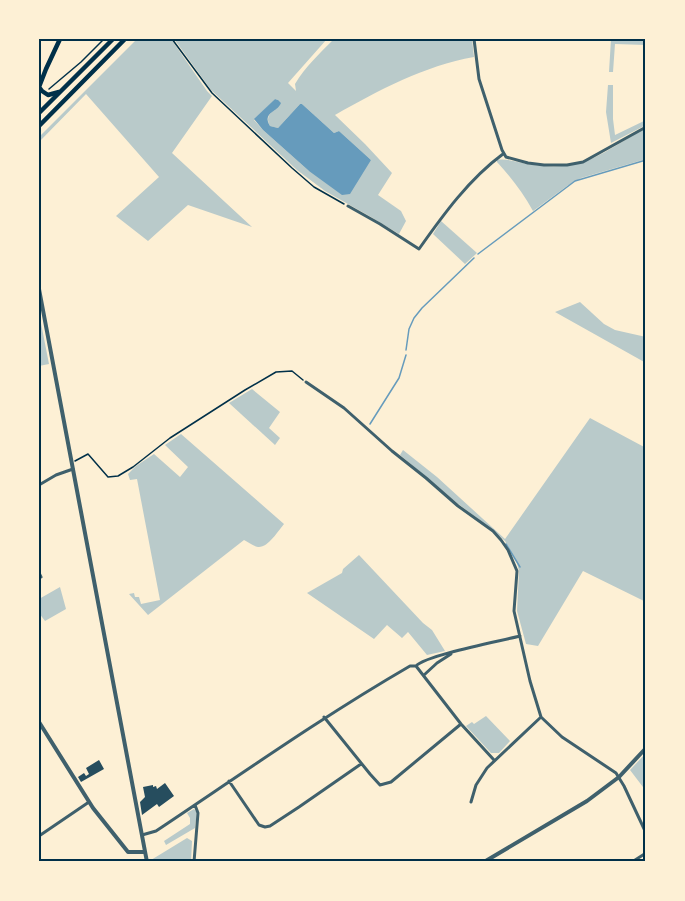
<svg xmlns="http://www.w3.org/2000/svg" width="685" height="901" font-family="Lato,sans-serif">
<rect width="100%" height="100%" fill="#fdf0d5"/>
<!-- green -->
<path fill="#b9caca" fill-rule="evenodd" d="M 137,39 L 171,39 L 207,91 L 212,96 L 172,153 L 252,227 L 188,205 L 148,241 L 116,216 L 159,177 L 86,94 L 39,142 L 39,137 Z
M 174,39 L 327,39 L 288,83 L 296,91 L 295,84 C 305,67 320,53 334,39 L 472,39 L 474,57 C 424,66 379,90 335,115 L 365,144 L 392,173 L 378,195 L 401,211 L 406,221 L 399,234 L 371,217 L 325,191 L 297,170 L 211,90 ZM 275,99 L 278,100 L 275,110 C 268,114 266,119 270,126 L 278,128 L 300,104 L 302,104 L 334,133 L 339,131 L 371,160 L 309,171 L 263,130 L 254,120 Z
M 611,39 L 646,39 L 646,45 L 615,44 L 613,72 L 609,72 Z
M 608,85 L 613,85 L 613,119 L 615,135 L 646,120 L 646,125 L 611,143 L 606,112 Z
M 646,128 L 646,159 L 581,178 L 567,186 L 533,211 C 523,193 511,177 497,162 L 497,160 C 509,158 522,164 534,165 C 543,166 553,167 562,166 C 590,166 621,141 646,128 Z
M 441,221 L 477,253 L 465,264 L 433,234 Z
M 580,302 L 604,324 L 615,330 L 646,337 L 646,363 L 555,312 Z
M 39,313 L 49,364 L 39,366 Z
M 252,389 L 280,412 L 269,428 L 280,438 L 275,445 L 229,403 Z
M 590,418 L 646,448 L 646,602 L 583,571 L 538,646 L 526,644 L 517,611 L 519,571 L 517,563 L 505,541 L 493,530 L 457,503 L 400,455 L 403,450 L 437,477 L 505,539 Z
M 181,434 L 284,524 C 278,531 268,548 258,547 C 253,546 248,542 244,540 L 148,615 L 129,594 L 134,593 L 135,597 L 139,597 L 141,604 L 160,600 L 137,479 L 130,480 L 128,474 L 136,466 L 154,454 L 180,477 L 188,467 L 165,445 Z
M 359,555 L 423,623 L 432,630 L 445,651 L 427,655 L 408,632 L 402,638 L 387,625 L 374,639 L 307,593 L 342,573 L 343,569 Z
M 60,587 L 66,609 L 45,621 L 39,613 L 39,599 Z
M 486,716 L 510,741 L 499,753 L 491,753 L 466,726 L 472,722 L 474,724 Z
M 646,753 L 646,791 L 630,770 Z
M 194,809 L 197,812 L 195,828 L 166,845 L 164,841 L 190,824 L 190,818 L 187,813 Z
M 187,838 L 192,841 L 191,862 L 151,862 L 151,860 Z"/>
<!-- water -->
<path fill="#669bbc" d="M 275,99 L 278,100 L 281,103 C 277,113 262,112 270,126 L 278,128 L 300,104 L 302,104 L 334,133 L 339,131 L 371,160 L 350,194 L 342,195 L 309,171 L 263,130 L 254,119 Z"/>
<g fill="none" stroke-linecap="round" stroke-linejoin="round">
<!-- stream -->
<path stroke="#669bbc" stroke-width="1.5" d="M 478,254 L 575,181 L 646,160
M 406,350 L 409,329 L 414,318 L 422,308 L 474,258
M 370,424 L 399,378 L 406,355
M 506,544 L 520,567"/>
</g>
<!-- building -->
<path fill="#264d5e" d="M 99,760 L 104,769 L 81,782 L 78,777 L 84,773 L 86,776 L 89,774 L 86,768 Z
M 165,783 L 174,796 L 159,807 L 157,804 L 142,815 L 140,802 L 145,797 L 143,787 L 153,785 L 153,787 L 156,786 L 157,789 Z"/>
<g fill="none" stroke-linecap="round" stroke-linejoin="round">
<!-- path -->
<path stroke="#003049" stroke-width="1.5" d="M 172,39 L 212,93 L 292,168 L 314,187 L 344,204
M 49,89 L 81,62 L 104,39
M 75,461 L 88,454 L 108,477 L 118,476 L 133,467 L 170,438 L 245,390 L 276,372 L 292,371 L 303,380"/>
<!-- minor -->
<path stroke="#3f606c" stroke-width="3" d="M 474,39 L 479,79 L 502,150 L 506,157 L 528,163 L 544,165 L 567,165 L 583,162 L 646,127
M 348,206 L 380,224 L 419,249 C 443,215 469,179 503,154
M 306,382 L 344,408 L 392,451 L 426,478 L 458,506 L 493,531 L 501,540 L 508,550 L 517,571 L 514,611 L 530,681 L 541,717 L 562,737 L 616,773 L 624,786 L 646,833
M 39,485 L 56,475 L 73,469
M 39,573 L 41,577
M 416,666 L 461,724 L 494,760
M 424,675 L 437,663 L 451,654
M 324,717 L 370,774 L 380,785 L 391,782 L 461,724
M 229,781 L 259,825 L 265,827 L 270,826 L 299,807 L 361,764
M 471,802 L 476,785 L 487,768 L 541,717
M 142,835 L 156,831 C 240,775 322,717 410,666 L 416,666 C 426,655 501,641 520,636
M 39,836 L 89,802
M 194,862 L 198,813 L 195,805
M 632,862 L 646,853"/>
<!-- tertiary -->
<path stroke="#3f606c" stroke-width="4" d="M 39,289 L 147,862
M 39,722 L 93,808 L 128,852 L 145,852
M 484,862 L 587,801 L 619,777 L 646,748"/>
<!-- secondary -->
<path stroke="#003049" stroke-width="4.5" d="M 39,87 L 46,69 L 60,39
M 39,87 L 42,91 L 48,95 L 59,92"/>
<!-- primary -->
<path stroke="#003049" stroke-width="4.5" d="M 39,113 L 113,39
M 39,126 L 125,39"/>
</g>
<!-- border -->
<rect width="685" height="901" fill="none" stroke="#fdf0d5" stroke-width="81"/>
<rect x="40" y="40" width="604" height="820" fill="none" stroke="#003049" stroke-width="2"/>
</svg>
